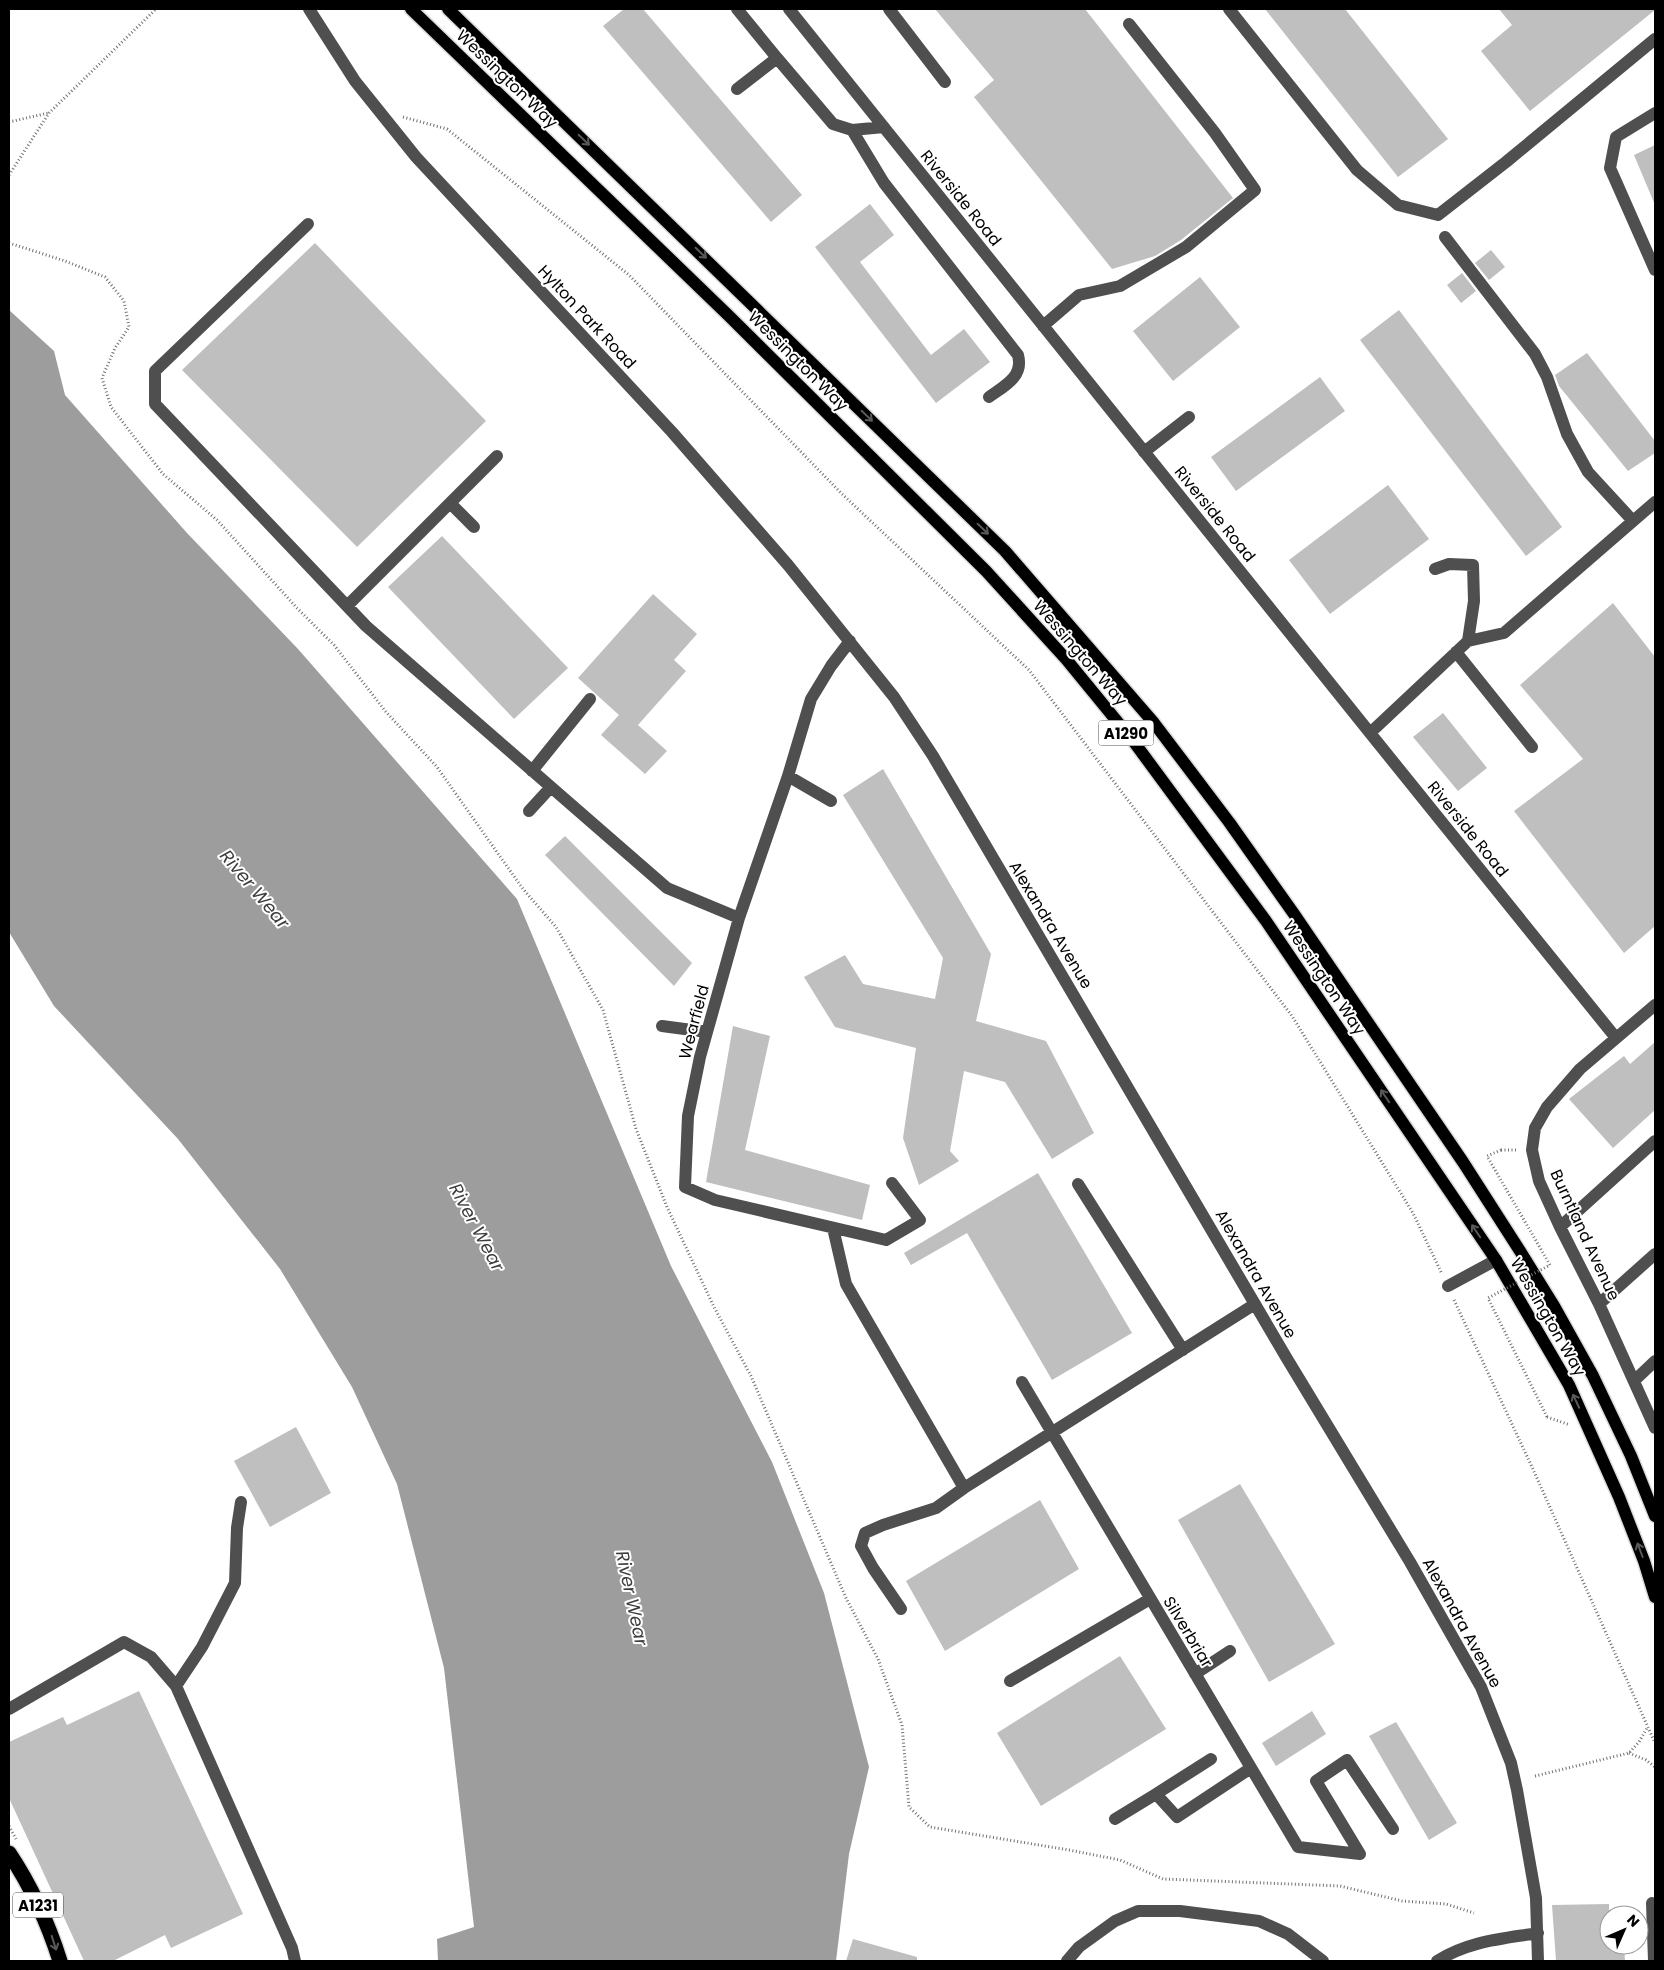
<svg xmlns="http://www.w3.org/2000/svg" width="1664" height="1970" font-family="Poppins,sans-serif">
<rect width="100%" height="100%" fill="#fff"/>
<!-- water -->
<path fill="#9d9d9d" d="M 9,310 L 54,351 L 65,395 L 187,533 L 298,649 L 517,899 L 671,1266 L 772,1462 L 824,1593 L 869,1767 L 849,1854 L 836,1961 L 438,1961 L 437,1939 L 474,1927 L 444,1668 L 397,1484 L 352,1387 L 280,1269 L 178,1139 L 54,1006 L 9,932 Z"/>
<!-- building -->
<path fill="#bfbfbf" d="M 624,9 L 643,9 L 802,195 L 771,222 L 603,26 Z
M 935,9 L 1085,9 L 1233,198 L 1181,240 L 1155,256 L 1112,269 L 974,97 L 994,80 Z
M 1265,9 L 1345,9 L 1448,139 L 1398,177 Z
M 1499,9 L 1655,9 L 1655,10 L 1530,111 L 1481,51 L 1512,25 Z
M 1655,145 L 1655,205 L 1634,155 Z
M 870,204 L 894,235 L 860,262 L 931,355 L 964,329 L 990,362 L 936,403 L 815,247 Z
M 315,243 L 486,421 L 357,547 L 182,370 Z
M 1491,250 L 1505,267 L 1489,280 L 1475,263 Z
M 1462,273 L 1476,291 L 1461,303 L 1447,285 Z
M 1200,277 L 1240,327 L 1173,381 L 1133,331 Z
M 1399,310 L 1562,527 L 1526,556 L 1360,340 Z
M 1587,353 L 1655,441 L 1655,453 L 1628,471 L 1559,386 L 1555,375 Z
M 1320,377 L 1345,411 L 1236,491 L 1211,457 Z
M 1388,485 L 1429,539 L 1330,614 L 1289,560 Z
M 442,536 L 568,668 L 514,719 L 388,587 Z
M 653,594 L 697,634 L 674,660 L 686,671 L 638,725 L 667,751 L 645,774 L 601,735 L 619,715 L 578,678 Z
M 1613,603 L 1655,657 L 1655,926 L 1624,953 L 1514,811 L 1583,759 L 1520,685 Z
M 1443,713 L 1487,768 L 1458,791 L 1413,737 Z
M 883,769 L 991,954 L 976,1021 L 1046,1041 L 1094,1133 L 1052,1159 L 1005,1082 L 964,1071 L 950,1151 L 959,1161 L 919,1185 L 903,1138 L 916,1048 L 835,1027 L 804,977 L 845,955 L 863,984 L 935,999 L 943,958 L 843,795 Z
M 565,836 L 692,963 L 674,986 L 545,855 Z
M 733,1026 L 770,1036 L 745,1150 L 870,1185 L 862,1220 L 706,1182 Z
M 1655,1042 L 1655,1110 L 1613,1148 L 1569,1099 L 1624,1056 L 1630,1064 Z
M 1038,1173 L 1132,1333 L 1052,1380 L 967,1233 L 911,1265 L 904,1253 Z
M 296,1427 L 331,1493 L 270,1527 L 234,1461 Z
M 1240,1484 L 1335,1644 L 1269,1682 L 1178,1520 Z
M 1040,1500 L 1079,1569 L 945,1651 L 906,1581 Z
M 1120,1656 L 1166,1729 L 1041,1806 L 997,1733 Z
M 139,1691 L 243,1914 L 171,1948 L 165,1935 L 113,1961 L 84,1961 L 9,1798 L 9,1742 L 63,1717 L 67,1725 Z
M 1312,1711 L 1326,1734 L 1276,1766 L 1262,1743 Z
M 1396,1722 L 1457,1823 L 1429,1840 L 1369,1736 Z
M 1609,1904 L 1609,1945 L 1624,1945 L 1625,1961 L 1556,1961 L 1552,1905 Z
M 853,1939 L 917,1957 L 917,1961 L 846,1961 Z"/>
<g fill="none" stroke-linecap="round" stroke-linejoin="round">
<!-- major casing -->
<g stroke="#dbdbdb" stroke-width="15">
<path id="major" d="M 411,9 L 729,316 L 986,571 L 1066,659 L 1134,742 L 1266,921 L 1496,1260 L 1569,1385 L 1619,1497 L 1644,1561 L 1655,1597
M 448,9 L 1005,551 L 1154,723 L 1229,822 L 1294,914 L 1463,1162 L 1520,1251 L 1554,1306 L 1593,1376 L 1631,1456 L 1655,1516"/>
</g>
<!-- highway casing -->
<g stroke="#dbdbdb" stroke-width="18">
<path id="highway" d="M 9,1853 C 31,1886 48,1923 60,1961"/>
</g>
<!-- path -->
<path stroke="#717171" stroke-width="3" stroke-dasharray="1 2.5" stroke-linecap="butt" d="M 403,117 L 447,129 L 629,275 L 842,494 L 1029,670 L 1292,1016 L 1413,1213 L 1442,1274
M 9,122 L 48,113
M 9,175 L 49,113 L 156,9
M 9,243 L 65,261 L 105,277 L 124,301 L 129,327 L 115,348 L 102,378 L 111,407 L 163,474 L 217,520 L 297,608 L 334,645 L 386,712 L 437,767 L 523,889 L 556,927 L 603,1010 L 636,1129 L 667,1207 L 714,1307 L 751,1376 L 846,1598 L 878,1659 L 902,1725 L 909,1807 L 930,1827 L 1069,1850 L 1120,1860 L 1163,1879 L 1340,1886 L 1402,1901 L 1446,1904 L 1474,1913
M 1501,1150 L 1517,1150
M 1454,1300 L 1532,1467 L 1655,1743
M 1547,1417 L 1570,1425
M 1629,1753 L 1646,1760 L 1655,1767
M 1535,1776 L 1629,1753 L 1639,1742 L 1647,1728
M 9,1826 L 16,1839"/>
<!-- minor -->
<path stroke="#4f4f4f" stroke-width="12" d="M 309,9 L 355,81 L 416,157 L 672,432 L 788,565 L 894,697 L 933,756 L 1286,1357 L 1410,1562 L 1481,1687 L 1511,1763 L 1517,1790 L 1536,1898 L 1538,1961
M 737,9 L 777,58
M 789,9 L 1370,733 L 1616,1038
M 889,9 L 945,82
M 1229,9 L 1357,170 L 1398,205 L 1438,215 L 1506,162 L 1655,39
M 737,89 L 777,58 L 833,124 L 852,130 L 884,127
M 1655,113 L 1616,137 L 1610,168 L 1655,270
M 852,130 L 884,183 L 1018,355 C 1024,377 1004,386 989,397
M 308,224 L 155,371 L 155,404 L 366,626 L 667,888 L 739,918
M 1445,237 L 1535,354 L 1547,377 L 1567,434 L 1588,472 L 1633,521
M 1043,326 L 1079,295 L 1120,286 L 1186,247 L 1255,190 L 1215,133 L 1129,24
M 1144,452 L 1189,417
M 450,503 L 474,527
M 1435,569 L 1449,564 L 1473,565 L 1474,601 L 1468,641
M 347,606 L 497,456
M 850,641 L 831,666 L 811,699 L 788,776 L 739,918 L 700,1057 L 688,1116 L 685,1187 L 715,1200 L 886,1240 L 920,1220 L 892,1183
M 1456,652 L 1532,747
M 1370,733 L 1468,641 L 1504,633 L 1655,502
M 532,771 L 590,699
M 788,776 L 831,801
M 529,811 L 551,787
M 1655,1005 L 1580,1069 L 1547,1107 L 1535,1128 L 1532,1150 L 1539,1181 L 1560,1227 L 1599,1304 L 1655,1428
M 662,1026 L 707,1032
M 1078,1184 L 1183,1350
M 1560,1227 L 1655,1141
M 833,1228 L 846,1284 L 964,1488
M 1448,1286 L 1496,1260
M 1599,1304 L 1655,1254
M 1635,1380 L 1655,1361
M 1022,1382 L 1298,1847 L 1360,1854 L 1316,1781 L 1347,1760 L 1393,1829
M 901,1609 L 873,1568 L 861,1546 L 865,1533 L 883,1525 L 936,1508 L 964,1488 L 1255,1304
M 1195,1674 L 1230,1651
M 1010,1681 L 1150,1599
M 176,1686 L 202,1647 L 235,1583 L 237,1528 L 241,1502
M 9,1709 L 124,1642 L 151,1657 L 176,1686 L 292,1948 L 295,1961
M 1211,1759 L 1156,1794 L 1177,1817 L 1251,1768
M 1115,1819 L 1156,1794
M 1652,1903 L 1654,1961
M 1067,1961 L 1079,1947 L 1115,1921 L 1138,1911 L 1180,1911 L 1259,1921 L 1288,1934 L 1323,1961
M 1437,1961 C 1469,1941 1501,1939 1538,1933"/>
<!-- major -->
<use href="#major" stroke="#000" stroke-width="12"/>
<!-- highway -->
<use href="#highway" stroke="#000" stroke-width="15"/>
<!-- path-bridge -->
<path stroke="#717171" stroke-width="3" stroke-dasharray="1 2.5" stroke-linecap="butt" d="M 1501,1150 L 1487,1156 L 1550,1265 L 1488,1298 L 1547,1417"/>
</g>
<!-- one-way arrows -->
<defs><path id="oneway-shaft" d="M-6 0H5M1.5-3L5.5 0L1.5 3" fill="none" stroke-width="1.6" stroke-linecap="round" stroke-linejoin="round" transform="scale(1.25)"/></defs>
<g stroke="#595959">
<use href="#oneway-shaft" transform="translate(584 140) rotate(44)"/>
<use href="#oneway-shaft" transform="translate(701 253) rotate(44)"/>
<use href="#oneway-shaft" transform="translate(867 416) rotate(44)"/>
<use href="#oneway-shaft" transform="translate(983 529) rotate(44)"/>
<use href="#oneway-shaft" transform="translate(1385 1096) rotate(-124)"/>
<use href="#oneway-shaft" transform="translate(1476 1231) rotate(-124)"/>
<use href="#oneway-shaft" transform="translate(1576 1401) rotate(-115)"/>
<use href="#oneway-shaft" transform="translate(1640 1550) rotate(-111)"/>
<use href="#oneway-shaft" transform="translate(54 1943) rotate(72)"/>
</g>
<g text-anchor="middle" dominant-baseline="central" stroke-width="4" stroke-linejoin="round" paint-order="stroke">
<!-- shield labels -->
<g fill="#fff" stroke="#4c4c4c" stroke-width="1">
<rect x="1098.5" y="720.5" width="55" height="25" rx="4"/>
<rect x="13" y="1892.5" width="50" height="25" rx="4"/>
</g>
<g font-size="15" font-weight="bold" fill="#000">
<text x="1126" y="733">A1290</text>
<text x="38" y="1905">A1231</text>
</g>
<!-- street labels -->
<g font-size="16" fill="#000" stroke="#fff">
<text transform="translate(507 79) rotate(44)">Wessington Way</text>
<text transform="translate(961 198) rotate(51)">Riverside Road</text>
<text transform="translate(587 317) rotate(47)">Hylton Park Road</text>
<text transform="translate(798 361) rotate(45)">Wessington Way</text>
<text transform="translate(1215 514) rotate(51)">Riverside Road</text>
<text transform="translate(1080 653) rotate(49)">Wessington Way</text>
<text transform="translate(1468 829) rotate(51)">Riverside Road</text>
<text transform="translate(1051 925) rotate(59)">Alexandra Avenue</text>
<text transform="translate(1324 978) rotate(56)">Wessington Way</text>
<text transform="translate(694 1022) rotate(-75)">Wearfield</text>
<text transform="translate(1585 1235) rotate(65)">Burntland Avenue</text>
<text transform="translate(1256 1274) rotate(60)">Alexandra Avenue</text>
<text transform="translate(1548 1317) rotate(60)">Wessington Way</text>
<text transform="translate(1462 1623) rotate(61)">Alexandra Avenue</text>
<text transform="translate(1188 1632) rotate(59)">Silverbriar</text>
</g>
<!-- water labels -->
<g font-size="18" font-style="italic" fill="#3e3e3e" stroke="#fff">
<text transform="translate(255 889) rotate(50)">River Wear</text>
<text transform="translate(477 1227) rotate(62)">River Wear</text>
<text transform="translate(632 1598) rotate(78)">River Wear</text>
</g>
</g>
<!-- border -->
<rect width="1664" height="1970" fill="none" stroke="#000000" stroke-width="20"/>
<!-- north arrow -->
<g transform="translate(1624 1930) rotate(45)"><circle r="24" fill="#ffffff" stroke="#999999"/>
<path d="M0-4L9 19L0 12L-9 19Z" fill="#000000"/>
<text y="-8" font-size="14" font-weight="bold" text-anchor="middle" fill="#000000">N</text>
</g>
</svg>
